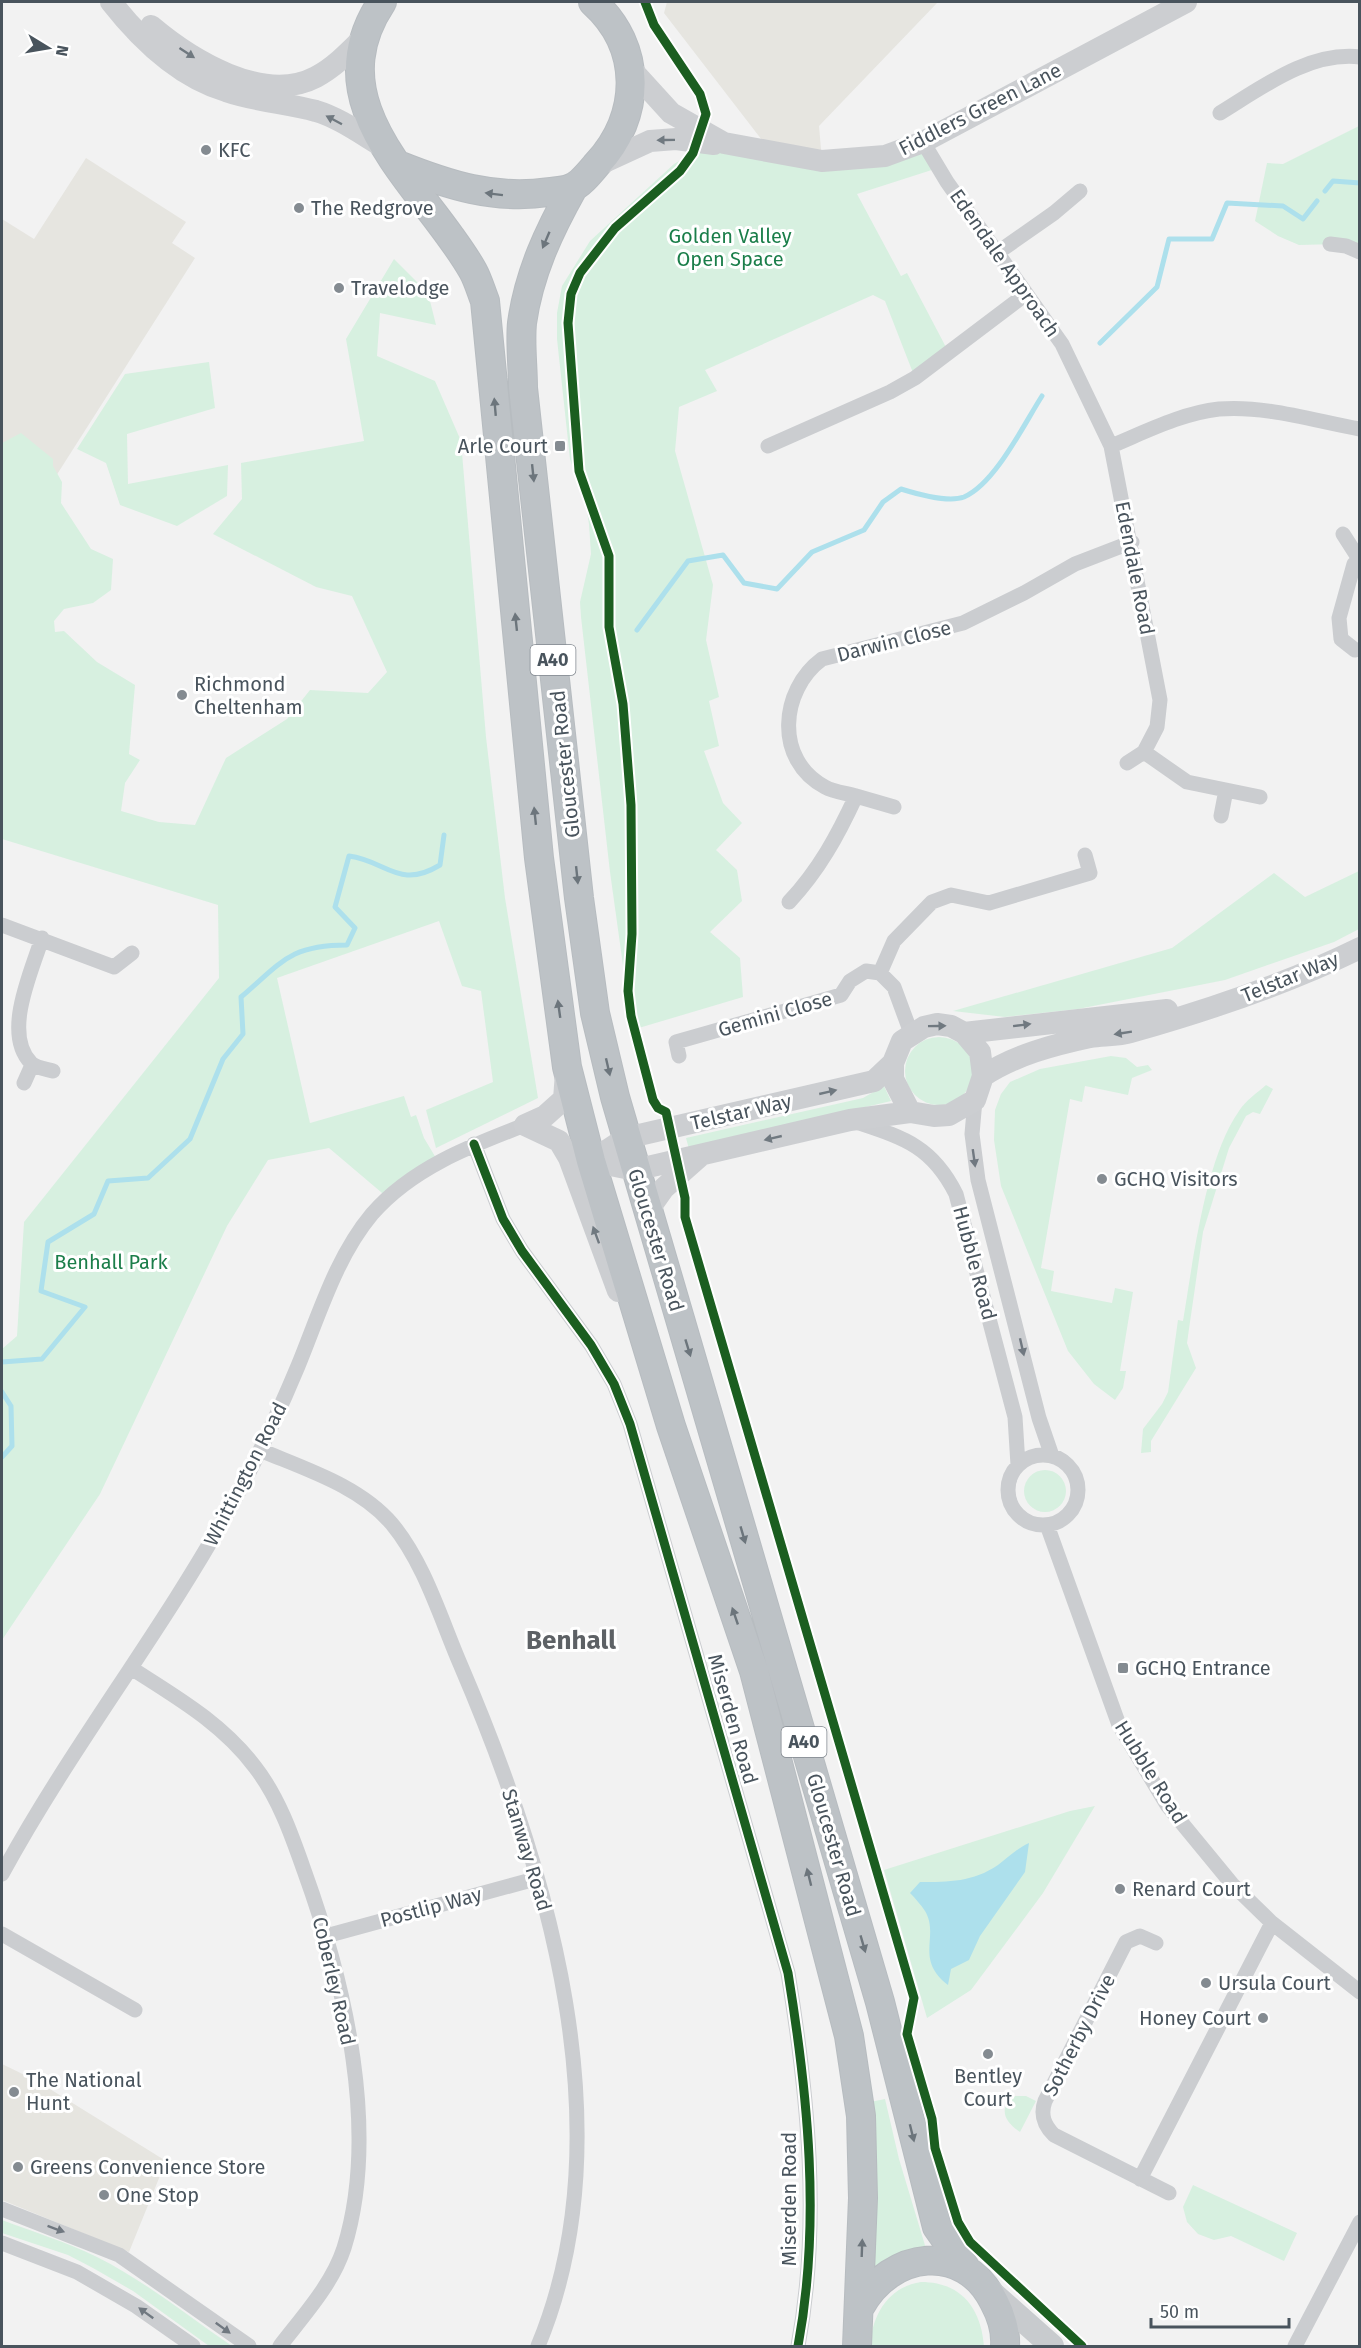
<svg xmlns="http://www.w3.org/2000/svg" width="1361" height="2348" font-family="'Fira Sans',sans-serif">
<rect width="100%" height="100%" fill="#f2f2f2"/>
<!-- commercial -->
<path fill="#e6e5e0" d="M 667,2 L 938,2 L 819,126 L 822,161 L 772,153 L 664,13 Z
M 86,158 L 186,222 L 172,243 L 195,258 L 56,476 L 2,465 L 2,219 L 34,239 Z
M 2,2064 L 37,2081 L 166,2161 L 129,2252 L 2,2200 Z"/>
<!-- green -->
<path fill="#d7f0e0" d="M 1359,126 L 1359,252 L 1338,244 L 1299,245 L 1278,236 L 1255,221 L 1267,163 L 1283,164 Z
M 923,142 L 938,168 L 857,194 L 901,276 L 907,273 L 948,351 L 915,378 L 885,301 L 873,295 L 705,370 L 717,391 L 679,407 L 675,451 L 713,585 L 706,640 L 719,697 L 709,701 L 719,746 L 704,751 L 723,803 L 742,823 L 716,850 L 737,870 L 742,901 L 710,932 L 740,958 L 743,997 L 632,1030 L 610,872 L 581,617 L 580,602 L 591,554 L 589,524 L 586,506 L 570,459 L 557,339 L 557,313 L 562,286 L 590,241 L 674,164 L 693,153 L 724,143 L 822,161 Z
M 394,259 L 428,293 L 436,325 L 380,313 L 377,356 L 435,381 L 461,441 L 486,737 L 505,898 L 538,1098 L 436,1148 L 426,1110 L 493,1082 L 481,991 L 462,986 L 439,921 L 277,978 L 310,1123 L 404,1096 L 411,1117 L 416,1115 L 424,1138 L 439,1163 L 388,1198 L 329,1148 L 268,1160 L 227,1226 L 100,1494 L 2,1640 L 2,1349 L 17,1336 L 24,1222 L 219,978 L 218,905 L 2,839 L 2,443 L 21,433 L 53,459 L 53,466 L 62,482 L 61,503 L 91,549 L 113,559 L 111,590 L 93,603 L 64,609 L 54,621 L 55,632 L 64,631 L 97,662 L 135,685 L 129,754 L 140,760 L 125,783 L 121,811 L 159,822 L 195,825 L 226,758 L 287,719 L 310,690 L 368,693 L 387,672 L 352,596 L 316,587 L 213,534 L 242,499 L 241,463 L 364,441 L 346,339 Z
M 209,362 L 215,408 L 127,434 L 128,484 L 228,465 L 227,496 L 177,526 L 120,505 L 106,463 L 77,449 L 125,374 Z
M 1359,871 L 1359,929 L 1334,942 L 1225,980 L 1078,1009 L 1005,1017 L 953,1011 L 1172,948 L 1274,873 L 1305,897 Z
M905 1071a34 34 0 1 1 68 0a34 34 0 1 1-68 0Z
M 1111,1056 L 1126,1058 L 1137,1067 L 1148,1065 L 1152,1070 L 1132,1078 L 1128,1095 L 1085,1086 L 1082,1102 L 1070,1099 L 1041,1268 L 1054,1271 L 1051,1291 L 1112,1303 L 1115,1288 L 1133,1292 L 1120,1371 L 1126,1371 L 1123,1388 L 1115,1400 L 1094,1384 L 1068,1351 L 1001,1186 L 994,1140 L 995,1110 L 1001,1094 L 1010,1082 L 1040,1069 Z
M 1266,1085 L 1273,1089 L 1260,1114 L 1253,1112 L 1246,1116 L 1229,1148 L 1203,1232 L 1187,1343 L 1196,1368 L 1151,1441 L 1151,1452 L 1141,1453 L 1143,1429 L 1162,1404 L 1168,1392 L 1178,1320 L 1183,1321 C 1193,1262 1205,1159 1239,1111 C 1246,1100 1257,1093 1266,1085 Z
M 884,1086 L 891,1101 L 689,1149 L 686,1138 L 863,1098 Z
M1024 1491a21 21 0 1 1 42 0a21 21 0 1 1-42 0Z
M 1095,1806 L 1043,1893 L 971,1990 L 927,2018 L 884,1870 L 1070,1811 Z
M 1015,2096 L 1026,2096 L 1036,2101 L 1020,2132 C 1005,2122 997,2108 1015,2096 Z
M 885,2099 L 899,2159 L 927,2252 L 871,2277 L 870,2102 Z
M 1193,2185 L 1297,2233 L 1284,2261 L 1231,2236 L 1214,2240 L 1198,2234 L 1187,2222 L 1183,2207 Z
M 2,2220 C 34,2232 66,2242 97,2257 C 145,2281 188,2316 232,2346 L 209,2346 L 133,2291 L 93,2268 L 68,2255 L 2,2233 Z
M 921,2282 C 961,2282 981,2308 984,2346 L 870,2346 C 872,2315 888,2287 921,2282 Z"/>
<!-- water -->
<path fill="#ade0ec" d="M 1029,1843 L 1025,1872 L 980,1936 L 969,1960 L 951,1969 L 948,1985 C 914,1959 940,1936 925,1911 C 921,1905 915,1898 910,1893 L 920,1882 C 949,1882 973,1882 998,1865 C 1009,1857 1016,1849 1029,1843 Z"/>
<g fill="none" stroke-linecap="round" stroke-linejoin="round">
<!-- stream -->
<path stroke="#ade0ec" stroke-width="5" d="M 1325,191 L 1333,181 L 1360,183
M 1100,343 L 1157,287 L 1169,239 L 1212,239 L 1227,203 L 1283,206 L 1303,219 L 1317,201
M 637,630 L 688,561 L 723,555 L 744,583 L 777,589 L 812,552 L 864,530 L 883,502 L 901,489 C 917,494 948,503 964,497 C 995,484 1024,424 1042,396
M 2,1362 L 42,1359 L 85,1307 L 41,1291 L 48,1242 L 94,1214 L 108,1181 L 148,1178 L 190,1139 L 223,1059 L 243,1034 L 241,997 C 282,962 290,945 347,945 L 355,928 L 335,907 L 349,856 C 387,861 399,890 440,865 L 444,835
M 2,1392 L 11,1406 L 12,1446 L 2,1457"/>
<!-- highway casing -->
<g stroke="#b7bcc0" stroke-width="30">
<path id="highway" d="M 382,2 C 312,107 426,187 473,271 C 478,280 481,291 485,301 L 539,858 L 567,1067 L 591,1161 L 671,1426 L 754,1671 L 849,2036 L 861,2116 L 863,2198 L 857,2346
M 398,165 C 448,185 494,200 549,192 C 556,191 564,191 571,188 C 580,185 591,171 597,164 C 642,116 643,47 593,2
M 573,188 C 549,231 529,273 522,323 C 520,343 523,367 523,388 L 579,898 L 595,1013 L 615,1097 L 880,2002 L 937,2227 L 965,2267
M 860,2307 C 890,2251 964,2241 994,2302 C 1001,2315 1006,2332 1005,2346"/>
</g>
<!-- street -->
<path stroke="#cbcdd0" stroke-width="15" d="M 1220,113 C 1261,88 1309,51 1360,57
M 923,142 L 947,182 L 1062,344 L 1111,446 L 1160,700 L 1157,727 L 1144,752
M 1330,244 L 1346,246 L 1360,252
M 997,253 L 1054,213 L 1080,191
M 768,446 L 890,392 L 915,378 L 1026,294
M 1111,446 C 1145,432 1182,413 1219,409 C 1265,405 1315,421 1360,429
M 1343,534 L 1359,559
M 1355,650 L 1341,639 L 1339,618 L 1354,564 L 1360,559
M 1127,763 L 1144,752 L 1187,782 L 1260,797
M 856,796 C 846,793 834,792 825,787 C 774,760 780,690 822,659 L 963,623 L 1024,593 L 1075,564 L 1132,542
M 1221,816 L 1226,790
M 789,902 C 819,870 838,835 856,796 L 894,807
M 2,925 L 114,967 L 132,953
M 42,938 C 32,971 2,1033 31,1063 C 36,1068 46,1069 53,1071
M 880,973 L 894,987 L 911,1033
M 679,1056 L 676,1042 L 841,995 L 850,981 L 866,971 L 880,973 L 894,941 L 932,902 L 951,895 L 989,903 L 1090,873 L 1085,855
M 24,1083 L 32,1065
M 975,1100 L 972,1134 L 978,1180 L 1039,1418 L 1052,1456
M 856,1122 C 904,1138 932,1146 956,1194 L 1015,1417 L 1018,1465
M 474,1144 L 503,1219 L 522,1251 L 591,1345 L 614,1384 L 630,1424 L 788,1973 C 808,2095 821,2223 798,2346
M 260,1450 C 305,1469 360,1486 392,1524 C 425,1564 441,1620 461,1666 C 548,1869 627,2132 538,2346
M1008 1490a35 35 0 1 1 70 0a35 35 0 1 1-70 0Z
M 1047,1525 L 1119,1725 L 1167,1805 L 1232,1884 L 1272,1923 L 1360,1992
M 131,1668 C 176,1697 222,1723 255,1767 C 279,1798 292,1836 305,1873 C 345,1984 380,2132 344,2248 C 332,2285 303,2316 280,2346
M 2,1874 C 71,1747 161,1633 231,1506 C 256,1461 278,1414 298,1366 C 319,1315 336,1257 372,1214 C 412,1168 470,1146 525,1125
M 2,1934 L 135,2010
M 326,1936 L 535,1879
M 1156,1943 L 1140,1936 L 1126,1942 L 1045,2101 C 1040,2115 1044,2125 1054,2135 L 1169,2193
M 1140,2179 L 1272,1923
M 2,2209 L 119,2255 L 249,2346
M 2,2243 L 77,2272 L 136,2306 L 193,2346
M 1295,2346 L 1360,2222"/>
<!-- secondary -->
<path stroke="#ccced1" stroke-width="22" d="M 111,2 C 140,39 179,77 226,91 C 255,101 286,103 316,111 C 340,118 364,136 385,148
M 151,26 C 190,59 263,105 316,77 C 335,67 350,51 365,36
M 630,68 L 671,113 L 724,143 L 822,161 L 885,156 L 923,142 L 1186,2
M 600,164 L 650,141 L 676,139 L 714,144
M 964,1033 L 1167,1010
M 983,1076 C 1015,1055 1053,1045 1090,1037 C 1104,1035 1118,1036 1131,1032 C 1209,1010 1287,984 1360,948
M 525,1125 L 559,1141 L 569,1158 L 618,1291
M 525,1125 L 545,1116 L 564,1099 L 566,1073
M 591,1161 L 635,1170 L 850,1120 L 910,1112 L 934,1116 L 949,1115 L 975,1100 L 983,1076 L 980,1052 L 964,1033 L 951,1026 L 937,1024 L 924,1027 L 902,1041 L 893,1063 L 893,1079 L 910,1112
M 591,1161 L 626,1138 L 874,1081 L 893,1063
M 647,1212 L 664,1188 L 699,1157"/>
<!-- primary -->
<path stroke="#c8cbce" stroke-width="24" d="M 990,2291 L 1052,2346"/>
<!-- highway -->
<use href="#highway" stroke="#bdc2c6" stroke-width="28"/>
<!-- cycleway casing -->
<g stroke="#fff" stroke-width="13">
<path id="cycleway" d="M 645,2 L 654,25 L 700,94 L 706,114 L 693,153 L 680,171 L 615,228 L 580,273 L 571,294 L 568,323 L 579,471 L 609,556 L 609,627 L 623,704 L 631,805 L 632,934 L 628,991 L 631,1016 L 653,1100 L 658,1108 L 666,1112 L 685,1198 L 685,1217 L 914,1998 L 907,2034 L 932,2119 L 935,2148 L 958,2222 L 970,2242 L 1082,2346
M 474,1144 L 503,1219 L 522,1251 L 591,1345 L 614,1384 L 630,1424 L 788,1973 C 808,2095 821,2223 798,2346"/>
</g>
<!-- cycleway -->
<use href="#cycleway" stroke="#1b5e20" stroke-width="9"/>
</g>
<!-- one-way arrows -->
<defs><path id="oneway-solid" d="M-6-.8H1V-3.2L6.5 0L1 3.2V.8H-6Z" transform="scale(1.5)"/></defs>
<g fill="#707980">
<use href="#oneway-solid" transform="translate(187 53) rotate(33)"/>
<use href="#oneway-solid" transform="translate(334 120) rotate(-152)"/>
<use href="#oneway-solid" transform="translate(666 140) rotate(179)"/>
<use href="#oneway-solid" transform="translate(1022 1025) rotate(-7)"/>
<use href="#oneway-solid" transform="translate(937 1026) rotate(-1)"/>
<use href="#oneway-solid" transform="translate(1123 1033) rotate(171)"/>
<use href="#oneway-solid" transform="translate(828 1092) rotate(-13)"/>
<use href="#oneway-solid" transform="translate(773 1138) rotate(167)"/>
<use href="#oneway-solid" transform="translate(596 1235) rotate(-110)"/>
</g>
<g fill="#6c757c">
<use href="#oneway-solid" transform="translate(494 194) rotate(-173)"/>
<use href="#oneway-solid" transform="translate(546 240) rotate(113)"/>
<use href="#oneway-solid" transform="translate(495 407) rotate(-95)"/>
<use href="#oneway-solid" transform="translate(533 473) rotate(84)"/>
<use href="#oneway-solid" transform="translate(516 622) rotate(-96)"/>
<use href="#oneway-solid" transform="translate(535 816) rotate(-96)"/>
<use href="#oneway-solid" transform="translate(577 875) rotate(84)"/>
<use href="#oneway-solid" transform="translate(559 1009) rotate(-98)"/>
<use href="#oneway-solid" transform="translate(608 1067) rotate(77)"/>
<use href="#oneway-solid" transform="translate(688 1348) rotate(73)"/>
<use href="#oneway-solid" transform="translate(743 1535) rotate(74)"/>
<use href="#oneway-solid" transform="translate(735 1616) rotate(-109)"/>
<use href="#oneway-solid" transform="translate(809 1877) rotate(-104)"/>
<use href="#oneway-solid" transform="translate(863 1944) rotate(74)"/>
<use href="#oneway-solid" transform="translate(912 2133) rotate(76)"/>
<use href="#oneway-solid" transform="translate(862 2248) rotate(-88)"/>
</g>
<g fill="#707880">
<use href="#oneway-solid" transform="translate(974 1158) rotate(82)"/>
<use href="#oneway-solid" transform="translate(1022 1347) rotate(77)"/>
<use href="#oneway-solid" transform="translate(56 2229) rotate(20)"/>
<use href="#oneway-solid" transform="translate(146 2313) rotate(-144)"/>
<use href="#oneway-solid" transform="translate(223 2328) rotate(36)"/>
</g>
<!-- markers -->
<g fill="#848b91" stroke="#fff" stroke-width="2">
<circle cx="206" cy="150" r="6"/>
<circle cx="299" cy="208" r="6"/>
<circle cx="339" cy="288" r="6"/>
<rect x="554" y="440" width="12" height="12" rx="3"/>
<circle cx="182" cy="695" r="6"/>
<circle cx="1102" cy="1179" r="6"/>
<rect x="1117" y="1662" width="12" height="12" rx="3"/>
<circle cx="1120" cy="1889" r="6"/>
<circle cx="1206" cy="1983" r="6"/>
<circle cx="1263" cy="2018" r="6"/>
<circle cx="988" cy="2054" r="6"/>
<circle cx="14" cy="2092" r="6"/>
<circle cx="18" cy="2167" r="6"/>
<circle cx="104" cy="2195" r="6"/>
</g>
<g text-anchor="middle" dominant-baseline="central" stroke-width="6" stroke-linejoin="round" paint-order="stroke">
<!-- shield labels -->
<g fill="#fff" stroke="#80878e" stroke-width="1.5">
<rect x="530.5" y="645" width="45" height="30" rx="4.5"/>
<rect x="781.5" y="1727" width="45" height="30" rx="4.5"/>
</g>
<g font-size="18" font-weight="bold" fill="#49545d">
<text x="553" y="660">A40</text>
<text x="804" y="1742">A40</text>
</g>
<!-- street labels -->
<g font-size="20" fill="#49545d" stroke="#fff">
<text transform="translate(980 109) rotate(-27)">Fiddlers Green Lane</text>
<text transform="translate(1005 263) rotate(55)">Edendale Approach</text>
<text transform="translate(1135 568) rotate(79)">Edendale Road</text>
<text transform="translate(894 641) rotate(-14)">Darwin Close</text>
<text transform="translate(565 764) rotate(-96)">Gloucester Road</text>
<text transform="translate(1290 977) rotate(-22)">Telstar Way</text>
<text transform="translate(775 1014) rotate(-16)">Gemini Close</text>
<text transform="translate(741 1112) rotate(-13)">Telstar Way</text>
<text transform="translate(656 1240) rotate(73)">Gloucester Road</text>
<text transform="translate(975 1263) rotate(75)">Hubble Road</text>
<text transform="translate(245 1474) rotate(-63)">Whittington Road</text>
<text transform="translate(733 1719) rotate(74)">Miserden Road</text>
<text transform="translate(1151 1772) rotate(58)">Hubble Road</text>
<text transform="translate(834 1845) rotate(74)">Gloucester Road</text>
<text transform="translate(527 1850) rotate(73)">Stanway Road</text>
<text transform="translate(431 1907) rotate(-15)">Postlip Way</text>
<text transform="translate(334 1981) rotate(77)">Coberley Road</text>
<text transform="translate(1079 2035) rotate(-63)">Sotherby Drive</text>
<text transform="translate(789 2199) rotate(-90)">Miserden Road</text>
</g>
<!-- poi labels -->
<g font-size="20" fill="#49545d" stroke="#fff" text-anchor="start">
<text x="218" y="150">KFC</text>
<text x="311" y="208">The Redgrove</text>
<text x="351" y="288">Travelodge</text>
<text x="548" y="446" text-anchor="end">Arle Court</text>
<text x="194" y="684">Richmond<tspan x="194" dy="23">Cheltenham</tspan></text>
<text x="1114" y="1179">GCHQ Visitors</text>
<text x="1135" y="1668">GCHQ Entrance</text>
<text x="1132" y="1889">Renard Court</text>
<text x="1218" y="1983">Ursula Court</text>
<text x="1251" y="2018" text-anchor="end">Honey Court</text>
<text x="988" y="2076" text-anchor="middle">Bentley<tspan x="988" dy="23">Court</tspan></text>
<text x="26" y="2080">The National<tspan x="26" dy="23">Hunt</tspan></text>
<text x="30" y="2167">Greens Convenience Store</text>
<text x="116" y="2195">One Stop</text>
</g>
<!-- park labels -->
<g font-size="20" fill="#1b7e4a" stroke="#fff">
<text x="730" y="236">Golden Valley<tspan x="730" dy="23">Open Space</tspan></text>
<text x="111" y="1262">Benhall Park</text>
</g>
<!-- district labels -->
<g font-size="26" font-weight="bold" fill="#5d6165" stroke="#fff">
<text x="571" y="1640">Benhall</text>
</g>
</g>
<!-- border -->
<rect width="1361" height="2348" fill="none" stroke="#49545d" stroke-width="6"/>
<!-- north arrow -->
<g transform="translate(48 48) rotate(101)" stroke="#ffffff" stroke-width="4.5" paint-order="stroke">
<path d="M0-4.5L10 22L0 15L-10 22Z" fill="#49545d"/>
<text y="-9" font-size="16" font-weight="bold" text-anchor="middle" fill="#49545d">N</text>
</g>
<!-- scale -->
<path d="M1151 2318v9h138v-9" fill="none" stroke="#49545d" stroke-width="3"/>
<text x="1160" y="2318" font-size="18" fill="#49545d" stroke="#ffffff" stroke-width="4.5" paint-order="stroke">50 m</text>
</svg>
